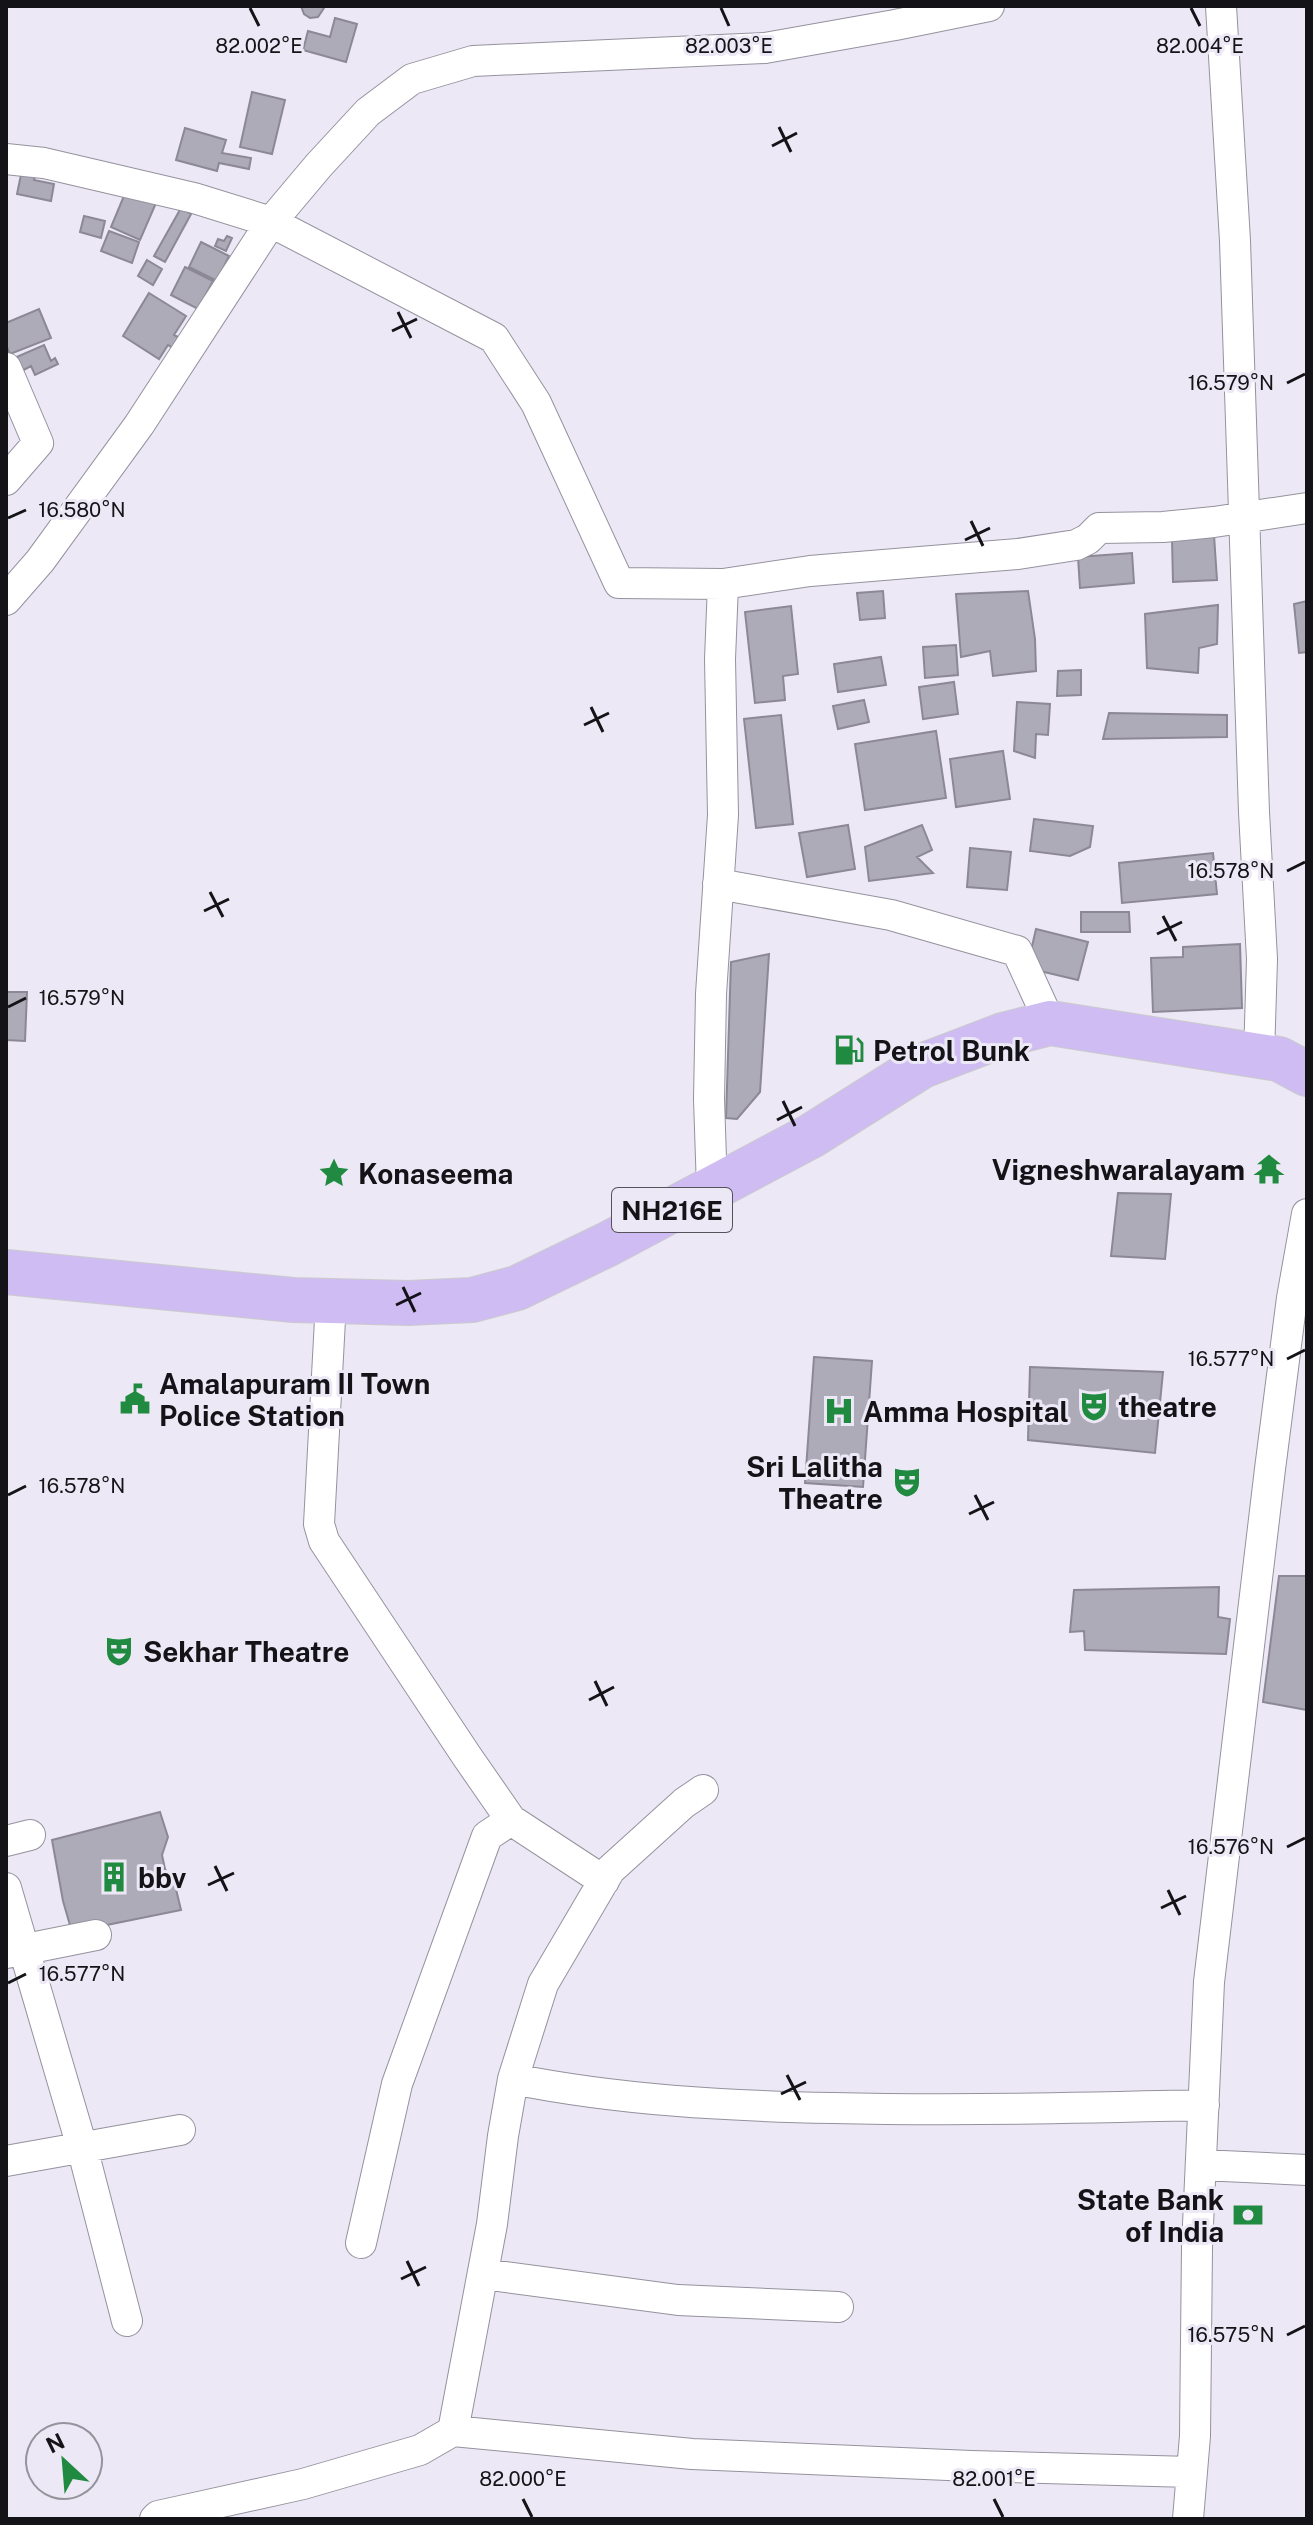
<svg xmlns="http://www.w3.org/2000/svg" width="1313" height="2525" font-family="'Public Sans',sans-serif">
<rect width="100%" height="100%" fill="#ece8f5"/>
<!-- building -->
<path fill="#aeabb8" stroke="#8c8895" stroke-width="2" d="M 301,6 L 324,6 L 324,8 L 318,17 L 310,18 L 304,14 Z
M 335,18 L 357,24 L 346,62 L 303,50 L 308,31 L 330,37 Z
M 252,92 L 285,100 L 272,154 L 240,147 Z
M 185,128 L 226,140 L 222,153 L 251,158 L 249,169 L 219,163 L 217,171 L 176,160 Z
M 23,165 L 37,168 L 34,180 L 54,184 L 51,201 L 17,194 Z
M 126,191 L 156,203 L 140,240 L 111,227 Z
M 181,208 L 191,214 L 165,262 L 154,256 Z
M 84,216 L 105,221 L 101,238 L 80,232 Z
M 109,231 L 139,242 L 132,263 L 101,251 Z
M 227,236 L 232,238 L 226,251 L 215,246 L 218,239 L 224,241 Z
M 201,242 L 229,256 L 217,281 L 189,267 Z
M 147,260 L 162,269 L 153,285 L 138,276 Z
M 185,267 L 213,281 L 198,309 L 171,295 Z
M 149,293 L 186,316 L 174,335 L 180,338 L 174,349 L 168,345 L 159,359 L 123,336 Z
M 39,309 L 51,338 L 10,354 L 6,345 L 6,323 Z
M 44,345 L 51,361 L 55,358 L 58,364 L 35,375 L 31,366 L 18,373 L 12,359 Z
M 1214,535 L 1217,580 L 1173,582 L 1172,540 Z
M 1132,553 L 1134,583 L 1080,588 L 1078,557 Z
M 883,591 L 885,618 L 860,620 L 857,593 Z
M 1028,591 L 1035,639 L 1036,671 L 993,676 L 990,651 L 961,657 L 956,594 Z
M 1307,601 L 1307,652 L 1299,653 L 1294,604 Z
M 1218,605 L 1217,644 L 1199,648 L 1198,673 L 1147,668 L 1145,614 Z
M 791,606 L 798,674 L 783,676 L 785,700 L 755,703 L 745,612 Z
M 956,645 L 958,675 L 925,678 L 923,647 Z
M 881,657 L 886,685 L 838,692 L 834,664 Z
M 1081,670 L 1081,695 L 1057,696 L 1058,671 Z
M 954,682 L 958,714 L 923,719 L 919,687 Z
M 864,700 L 869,722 L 838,729 L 833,706 Z
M 1017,702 L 1050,704 L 1048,735 L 1036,734 L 1035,758 L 1014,751 Z
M 1109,713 L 1227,715 L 1227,737 L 1103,739 Z
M 781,715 L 793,824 L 756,828 L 744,719 Z
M 936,731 L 946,798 L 865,810 L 855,744 Z
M 1003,751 L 1010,799 L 956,807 L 950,759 Z
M 1034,819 L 1093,826 L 1090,847 L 1070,856 L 1030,851 Z
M 848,825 L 855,869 L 807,877 L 799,833 Z
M 922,825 L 932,850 L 917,857 L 933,873 L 869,881 L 865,847 Z
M 970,848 L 1011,852 L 1007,890 L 967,887 Z
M 1213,853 L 1217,894 L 1122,903 L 1119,863 Z
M 1081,912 L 1129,912 L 1130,932 L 1081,932 Z
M 1036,929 L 1088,942 L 1078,980 L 1027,968 Z
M 1240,944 L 1242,1008 L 1153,1012 L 1151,958 L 1183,957 L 1183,947 Z
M 769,954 L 760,1092 L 737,1119 L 726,1118 L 731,962 Z
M 6,992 L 27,992 L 25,1041 L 6,1040 Z
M 1118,1193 L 1171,1194 L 1165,1259 L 1111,1256 Z
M 814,1357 L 872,1361 L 863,1487 L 805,1483 Z
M 1030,1367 L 1163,1372 L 1155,1453 L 1028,1440 Z
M 1279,1576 L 1307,1576 L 1307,1710 L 1263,1702 Z
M 1219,1587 L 1218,1617 L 1230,1619 L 1226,1654 L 1085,1650 L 1084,1631 L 1070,1632 L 1074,1590 Z
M 160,1812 L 168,1837 L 162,1855 L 165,1869 L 175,1885 L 181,1910 L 72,1932 L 63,1901 L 52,1840 Z"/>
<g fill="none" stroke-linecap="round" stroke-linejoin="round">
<!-- minor casing -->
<g stroke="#95929e" stroke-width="32">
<path id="minor" d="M 1221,6 L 1235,241 L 1254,812 L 1262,959 L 1259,1056
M 6,159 L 44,163 L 194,198 L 271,222 L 494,338 L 536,403 L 619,583 L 723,584 L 810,571 L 1018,554 L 1076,545 L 1088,539 L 1099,528 L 1163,527 L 1214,522 L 1307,508
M 6,368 L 38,443 L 6,480
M 6,600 L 40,561 L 139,425 L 271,222 L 319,165 L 368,112 L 412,79 L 473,61 L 765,48 L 895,25 L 989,6
M 718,884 L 891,915 L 1017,951 L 1050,1023
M 712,1189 L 709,1099 L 711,994 L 723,815 L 720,659 L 723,584
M 331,1301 L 319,1524 L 324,1541 L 466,1755 L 511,1820
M 703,1790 L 684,1803 L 610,1870 L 543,1984 L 513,2079 L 503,2136 L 492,2224 L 453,2431 L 692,2454 L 971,2466 L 1191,2472
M 6,1841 L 30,1835
M 6,1888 L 82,2147 L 127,2321
M 6,1953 L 96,1935
M 513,2079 C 618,2100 726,2106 833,2108 C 957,2111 1080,2108 1204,2105
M 6,2161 L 180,2130
M 1201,2165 L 1307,2170
M 361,2243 L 397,2084 L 487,1836 L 511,1820 L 604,1881
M 483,2274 L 678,2300 L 838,2307
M 155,2519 L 158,2516 L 303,2484 L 420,2450 L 453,2431
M 1188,2519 L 1195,2436 L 1197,2247 L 1209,1982 L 1270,1469 L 1292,1298 L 1307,1214"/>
</g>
<!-- trunk casing -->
<g stroke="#cbcbcc" stroke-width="46">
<path id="trunk" d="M 6,1272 L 293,1300 L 409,1303 L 472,1300 L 517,1288 L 608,1244 L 811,1136 L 922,1066 L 1003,1035 L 1050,1023 L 1279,1059 L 1307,1074"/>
</g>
<!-- minor -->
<use href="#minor" stroke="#fff" stroke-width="30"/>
<!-- trunk -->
<use href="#trunk" stroke="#cebcf3" stroke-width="44"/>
</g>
<!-- ticks -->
<path fill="none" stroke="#141317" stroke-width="3" d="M 250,8 L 259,26M 721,8 L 729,26M 1191,8 L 1200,26M 779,127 L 791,152M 772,146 L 797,133M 398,312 L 411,338M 392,331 L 417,319M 1287,383 L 1305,374M 8,518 L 26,510M 971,521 L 983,546M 965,540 L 990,528M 591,707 L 603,732M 584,725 L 609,713M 1287,871 L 1305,862M 210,892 L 223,917M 204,911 L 229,899M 1163,916 L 1176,941M 1157,934 L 1182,922M 8,1007 L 26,998M 783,1101 L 795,1126M 777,1120 L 802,1107M 403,1287 L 415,1312M 396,1305 L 421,1293M 1287,1359 L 1305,1350M 8,1495 L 26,1486M 975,1495 L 988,1520M 969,1514 L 994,1502M 595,1681 L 607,1706M 589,1700 L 614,1687M 1287,1847 L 1305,1838M 215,1866 L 227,1891M 208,1885 L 234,1873M 1168,1890 L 1180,1915M 1161,1908 L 1186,1896M 8,1983 L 26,1974M 787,2075 L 800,2100M 781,2094 L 806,2082M 407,2261 L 419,2286M 401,2279 L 426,2267M 1287,2335 L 1305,2326M 523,2499 L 532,2517M 994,2499 L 1003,2517"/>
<!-- icons -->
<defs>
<g id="fuel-bare" transform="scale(2.4)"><path d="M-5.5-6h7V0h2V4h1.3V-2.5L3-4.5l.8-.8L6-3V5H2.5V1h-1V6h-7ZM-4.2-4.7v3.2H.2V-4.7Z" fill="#218a41" stroke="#ece8f5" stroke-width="2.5" paint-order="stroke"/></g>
<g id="temple-bare" transform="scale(2.4)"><path d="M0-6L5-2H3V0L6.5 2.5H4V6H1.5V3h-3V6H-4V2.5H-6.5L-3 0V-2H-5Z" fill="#218a41" stroke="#ece8f5" stroke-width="2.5" paint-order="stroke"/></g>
<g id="sight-bare" transform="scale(2.4)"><path d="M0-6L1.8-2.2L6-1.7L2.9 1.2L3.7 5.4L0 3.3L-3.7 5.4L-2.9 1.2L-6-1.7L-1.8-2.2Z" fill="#218a41" stroke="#ece8f5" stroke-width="2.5" paint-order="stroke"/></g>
<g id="civic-bare" transform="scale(2.4)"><path d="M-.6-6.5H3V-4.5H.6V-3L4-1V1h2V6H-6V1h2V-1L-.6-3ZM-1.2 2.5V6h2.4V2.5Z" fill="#218a41" stroke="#ece8f5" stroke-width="2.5" paint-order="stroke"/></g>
<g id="theatre-bare" transform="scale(2.4)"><path d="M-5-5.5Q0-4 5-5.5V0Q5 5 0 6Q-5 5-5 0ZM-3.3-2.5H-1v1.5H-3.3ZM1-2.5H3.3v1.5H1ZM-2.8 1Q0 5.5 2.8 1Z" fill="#218a41" stroke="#ece8f5" stroke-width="2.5" paint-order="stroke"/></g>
<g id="hospital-bare" transform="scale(2.4)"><path d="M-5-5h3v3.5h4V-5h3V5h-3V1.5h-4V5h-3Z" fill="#218a41" stroke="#ece8f5" stroke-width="2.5" paint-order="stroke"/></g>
<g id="building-bare" transform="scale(2.4)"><path d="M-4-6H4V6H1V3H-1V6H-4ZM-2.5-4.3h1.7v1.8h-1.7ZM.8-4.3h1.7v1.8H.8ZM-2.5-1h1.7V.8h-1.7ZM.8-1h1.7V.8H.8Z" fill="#218a41" stroke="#ece8f5" stroke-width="2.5" paint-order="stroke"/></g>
<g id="bank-bare" transform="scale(2.4)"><path d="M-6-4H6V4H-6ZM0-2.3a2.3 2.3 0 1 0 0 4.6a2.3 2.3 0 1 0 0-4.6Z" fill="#218a41" stroke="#ece8f5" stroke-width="2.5" paint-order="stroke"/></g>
</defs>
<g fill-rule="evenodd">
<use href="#fuel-bare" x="849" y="1050"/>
<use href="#temple-bare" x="1269" y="1169"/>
<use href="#sight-bare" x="334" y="1173"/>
<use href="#civic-bare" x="135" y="1399"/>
<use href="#theatre-bare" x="1094" y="1406"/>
<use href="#hospital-bare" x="839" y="1411"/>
<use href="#theatre-bare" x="907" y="1482"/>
<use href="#theatre-bare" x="119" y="1651"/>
<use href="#building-bare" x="114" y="1877"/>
<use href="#bank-bare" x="1248" y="2215"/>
</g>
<g text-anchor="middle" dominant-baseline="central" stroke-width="6" stroke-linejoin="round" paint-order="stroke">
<!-- shield labels -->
<rect fill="#ece8f5" stroke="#55535a" stroke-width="2" x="612" y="1188" width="120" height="44" rx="6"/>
<g font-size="26" font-weight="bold" fill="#141317">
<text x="672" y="1210">NH216E</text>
</g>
<!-- poi labels -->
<g font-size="28" font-weight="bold" fill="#141317" stroke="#ece8f5" text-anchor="start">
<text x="873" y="1050">Petrol Bunk</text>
<text x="1245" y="1169" text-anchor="end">Vigneshwaralayam</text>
<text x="358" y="1173">Konaseema</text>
<text x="159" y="1383">Amalapuram II Town<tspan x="159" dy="32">Police Station</tspan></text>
<text x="1118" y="1406">theatre</text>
<text x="863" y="1411">Amma Hospital</text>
<text x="883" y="1466" text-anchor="end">Sri Lalitha<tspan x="883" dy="32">Theatre</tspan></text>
<text x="143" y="1651">Sekhar Theatre</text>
<text x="138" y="1877">bbv</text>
<text x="1224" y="2199" text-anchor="end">State Bank<tspan x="1224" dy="32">of India</tspan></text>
</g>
</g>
<g font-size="20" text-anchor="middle" fill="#141317" stroke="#ece8f5" stroke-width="6" stroke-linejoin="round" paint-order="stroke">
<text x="259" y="53">82.002°E</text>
<text x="729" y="53">82.003°E</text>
<text x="1200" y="53">82.004°E</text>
<text x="1231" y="390">16.579°N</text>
<text x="82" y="517">16.580°N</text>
<text x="1231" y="878">16.578°N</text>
<text x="82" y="1005">16.579°N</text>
<text x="1231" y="1366">16.577°N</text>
<text x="82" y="1493">16.578°N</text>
<text x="1231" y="1854">16.576°N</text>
<text x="82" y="1981">16.577°N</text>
<text x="1231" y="2342">16.575°N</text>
<text x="523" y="2486">82.000°E</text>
<text x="994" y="2486">82.001°E</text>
</g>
<!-- border -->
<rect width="1313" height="2525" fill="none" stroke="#141317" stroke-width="16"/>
<!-- north arrow -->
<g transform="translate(64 2461) rotate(334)"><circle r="38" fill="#ece8f5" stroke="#96939c" stroke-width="2"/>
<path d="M0-6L14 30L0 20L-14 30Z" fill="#218a41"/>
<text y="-12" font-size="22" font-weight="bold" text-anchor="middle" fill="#141317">N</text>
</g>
</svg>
